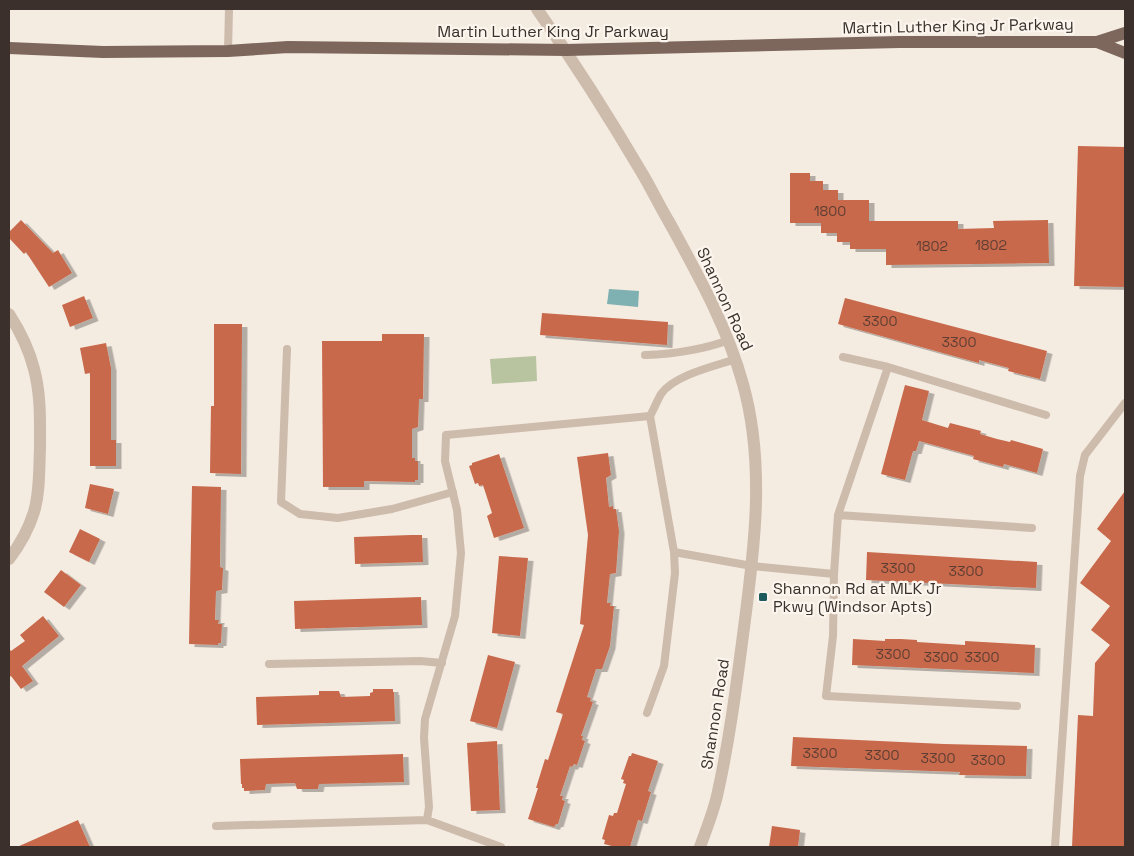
<svg xmlns="http://www.w3.org/2000/svg" width="1134" height="856" font-family="'Space Grotesk',sans-serif">
<defs>
<filter id="shadow"><feDropShadow dx="5.5" dy="3" stdDeviation="0" flood-color="#0004"/></filter>
</defs>
<rect width="100%" height="100%" fill="#f4ebe1"/>
<!-- green -->
<path fill="#b8c4a0" d="M 536,356 L 537,381 L 492,384 L 490,359 Z"/>
<!-- water -->
<path fill="#7fb0b2" d="M 609,289 L 639,291 L 638,307 L 607,304 Z"/>
<!-- building -->
<path fill="#c8694b" filter="url(#shadow)" d="M 1078,146 L 1125,147 L 1125,287 L 1074,286 Z
M 790,173 L 810,173 L 810,181 L 823,181 L 823,190 L 838,190 L 838,200 L 869,200 L 869,221 L 958,221 L 958,229 L 994,228 L 993,221 L 1048,220 L 1049,263 L 886,265 L 886,249 L 850,249 L 850,242 L 837,242 L 837,233 L 821,233 L 821,223 L 790,223 Z
M 21,220 L 53,253 L 58,250 L 72,273 L 49,287 L 26,252 L 24,254 L 9,238 L 9,232 Z
M 84,296 L 93,318 L 70,327 L 62,305 Z
M 845,298 L 1047,351 L 1040,379 L 1008,371 L 1009,368 L 979,360 L 979,363 L 838,324 Z
M 542,313 L 668,322 L 667,345 L 540,335 Z
M 214,324 L 242,324 L 241,474 L 210,473 L 211,406 L 214,406 Z
M 382,334 L 424,334 L 423,399 L 419,399 L 418,427 L 412,429 L 412,458 L 415,458 L 415,461 L 418,461 L 418,480 L 415,480 L 415,482 L 364,481 L 364,487 L 323,487 L 322,341 L 382,341 Z
M 106,343 L 111,368 L 111,440 L 116,440 L 116,466 L 90,466 L 90,373 L 85,374 L 80,348 Z
M 905,385 L 929,391 L 922,420 L 948,428 L 950,423 L 981,431 L 980,434 L 997,439 L 1010,442 L 1011,440 L 1043,449 L 1037,473 L 1004,464 L 1003,467 L 973,459 L 974,456 L 919,441 L 916,451 L 913,451 L 905,480 L 881,474 Z
M 608,453 L 611,475 L 606,478 L 609,507 L 613,506 L 613,509 L 616,509 L 619,531 L 616,573 L 610,574 L 607,603 L 611,603 L 610,606 L 614,606 L 610,646 L 602,669 L 596,669 L 587,697 L 591,698 L 590,701 L 593,702 L 581,736 L 583,736 L 582,740 L 585,741 L 577,765 L 574,764 L 572,767 L 570,766 L 560,796 L 563,796 L 562,800 L 565,801 L 558,824 L 556,824 L 554,827 L 528,819 L 538,788 L 536,788 L 545,759 L 548,760 L 563,714 L 556,712 L 584,625 L 580,624 L 588,535 L 577,457 Z
M 499,454 L 524,528 L 494,538 L 487,516 L 492,513 L 483,485 L 479,486 L 478,483 L 475,484 L 469,466 L 472,465 L 472,463 Z
M 90,484 L 114,489 L 108,514 L 85,508 Z
M 192,486 L 221,487 L 220,567 L 223,568 L 222,590 L 216,591 L 215,620 L 219,620 L 218,624 L 222,624 L 221,643 L 218,643 L 218,645 L 189,644 Z
M 1125,491 L 1125,847 L 1072,847 L 1078,715 L 1093,716 L 1095,663 L 1110,645 L 1091,630 L 1110,606 L 1080,583 L 1111,541 L 1097,529 Z
M 80,529 L 100,539 L 89,562 L 69,552 Z
M 411,535 L 422,535 L 423,562 L 355,564 L 354,537 Z
M 867,552 L 1037,562 L 1036,588 L 866,580 Z
M 499,556 L 528,558 L 520,636 L 492,633 Z
M 61,570 L 81,585 L 64,607 L 44,592 Z
M 421,597 L 422,625 L 295,629 L 294,601 Z
M 43,616 L 59,636 L 22,666 L 33,681 L 21,689 L 11,676 L 9,677 L 9,649 L 11,651 L 25,641 L 20,635 Z
M 853,639 L 885,641 L 885,639 L 901,639 L 917,640 L 917,642 L 965,645 L 965,641 L 1035,645 L 1034,673 L 852,665 Z
M 488,655 L 515,662 L 497,728 L 470,721 Z
M 373,689 L 393,689 L 393,692 L 394,692 L 395,721 L 257,725 L 256,697 L 319,695 L 319,691 L 339,691 L 341,697 L 370,696 L 370,693 L 373,692 Z
M 793,737 L 944,744 L 1027,746 L 1026,776 L 959,775 L 960,772 L 791,766 Z
M 497,741 L 500,810 L 471,811 L 467,743 Z
M 632,753 L 658,761 L 648,791 L 651,792 L 642,821 L 638,820 L 630,847 L 616,847 L 604,844 L 605,840 L 602,839 L 609,815 L 613,816 L 614,813 L 617,813 L 626,784 L 623,783 L 624,780 L 621,779 L 629,756 L 631,756 Z
M 403,754 L 404,782 L 319,784 L 318,789 L 297,789 L 295,783 L 266,784 L 265,790 L 244,791 L 244,788 L 242,788 L 242,784 L 241,784 L 240,759 Z
M 78,820 L 90,847 L 17,847 Z
M 772,826 L 800,830 L 798,847 L 769,847 Z"/>
<g fill="none" stroke-linecap="round" stroke-linejoin="round">
<!-- service -->
<path stroke="#cdbbac" stroke-width="8" d="M 228,51 L 229,9
M 287,349 L 281,502 L 300,514 L 338,518 L 392,509 L 453,492
M 645,355 C 674,354 702,350 729,340
M 843,357 L 888,367 L 1046,415
M 888,367 L 838,515 L 834,574 L 833,636 L 826,696 L 1017,706
M 650,416 C 654,409 657,401 661,394 C 674,375 715,366 736,359
M 838,515 L 1032,528
M 269,664 L 420,661 L 442,663
M 647,713 L 664,666 L 675,573 L 674,552 L 752,566 L 834,574
M 216,826 L 427,820
M 501,847 L 427,820 L 429,807 L 424,738 L 425,719 L 455,616 L 461,553 L 457,510 L 445,461 L 446,435 L 650,416 L 674,552
M 1055,847 L 1080,476 L 1085,455 L 1125,403"/>
<!-- minor -->
<path stroke="#cdbbac" stroke-width="12" d="M 9,314 C 20,331 29,349 34,369 C 41,395 40,421 40,448 C 39,469 40,492 34,512 C 29,528 19,546 9,559"/>
<!-- tertiary -->
<path stroke="#cdbbac" stroke-width="12" d="M 537,9 C 574,62 609,117 642,173 C 651,188 659,205 668,220 C 697,273 727,326 743,384 C 766,466 754,552 743,635 C 736,689 729,743 717,796 C 713,813 706,830 700,847"/>
<!-- primary -->
<path stroke="#7d675c" stroke-width="12" d="M 1097,42 L 1125,53
M 9,48 L 103,52 L 228,51 L 288,47 L 566,50 L 899,42 L 1097,42 L 1125,33"/>
</g>
<!-- markers -->
<rect fill="#1f5a5e" stroke="#fbf5ee" stroke-width="2" x="758" y="592" width="10" height="10" rx="2.5"/>
<g text-anchor="middle" dominant-baseline="central" stroke-width="4.5" stroke-linejoin="round" paint-order="stroke">
<!-- number labels -->
<g font-size="14" fill="#5e3e33">
<text x="830" y="211">1800</text>
<text x="991" y="245">1802</text>
<text x="932" y="246">1802</text>
<text x="880" y="321">3300</text>
<text x="959" y="342">3300</text>
<text x="898" y="568">3300</text>
<text x="966" y="571">3300</text>
<text x="893" y="654">3300</text>
<text x="941" y="657">3300</text>
<text x="982" y="657">3300</text>
<text x="820" y="753">3300</text>
<text x="882" y="755">3300</text>
<text x="938" y="758">3300</text>
<text x="988" y="760">3300</text>
</g>
<!-- street labels -->
<g font-size="16" fill="#3b302b" stroke="#fbf5ee">
<text transform="translate(958 26) rotate(-1)">Martin Luther King Jr Parkway</text>
<text x="553" y="31">Martin Luther King Jr Parkway</text>
<text transform="translate(725 299) rotate(65)">Shannon Road</text>
<text transform="translate(715 714) rotate(-81)">Shannon Road</text>
</g>
<!-- poi labels -->
<g font-size="16" fill="#3b302b" stroke="#fbf5ee" text-anchor="start">
<text x="773" y="588">Shannon Rd at MLK Jr<tspan x="773" dy="18">Pkwy (Windsor Apts)</tspan></text>
</g>
</g>
<!-- border -->
<rect width="1134" height="856" fill="none" stroke="#3b302b" stroke-width="20"/>
</svg>
